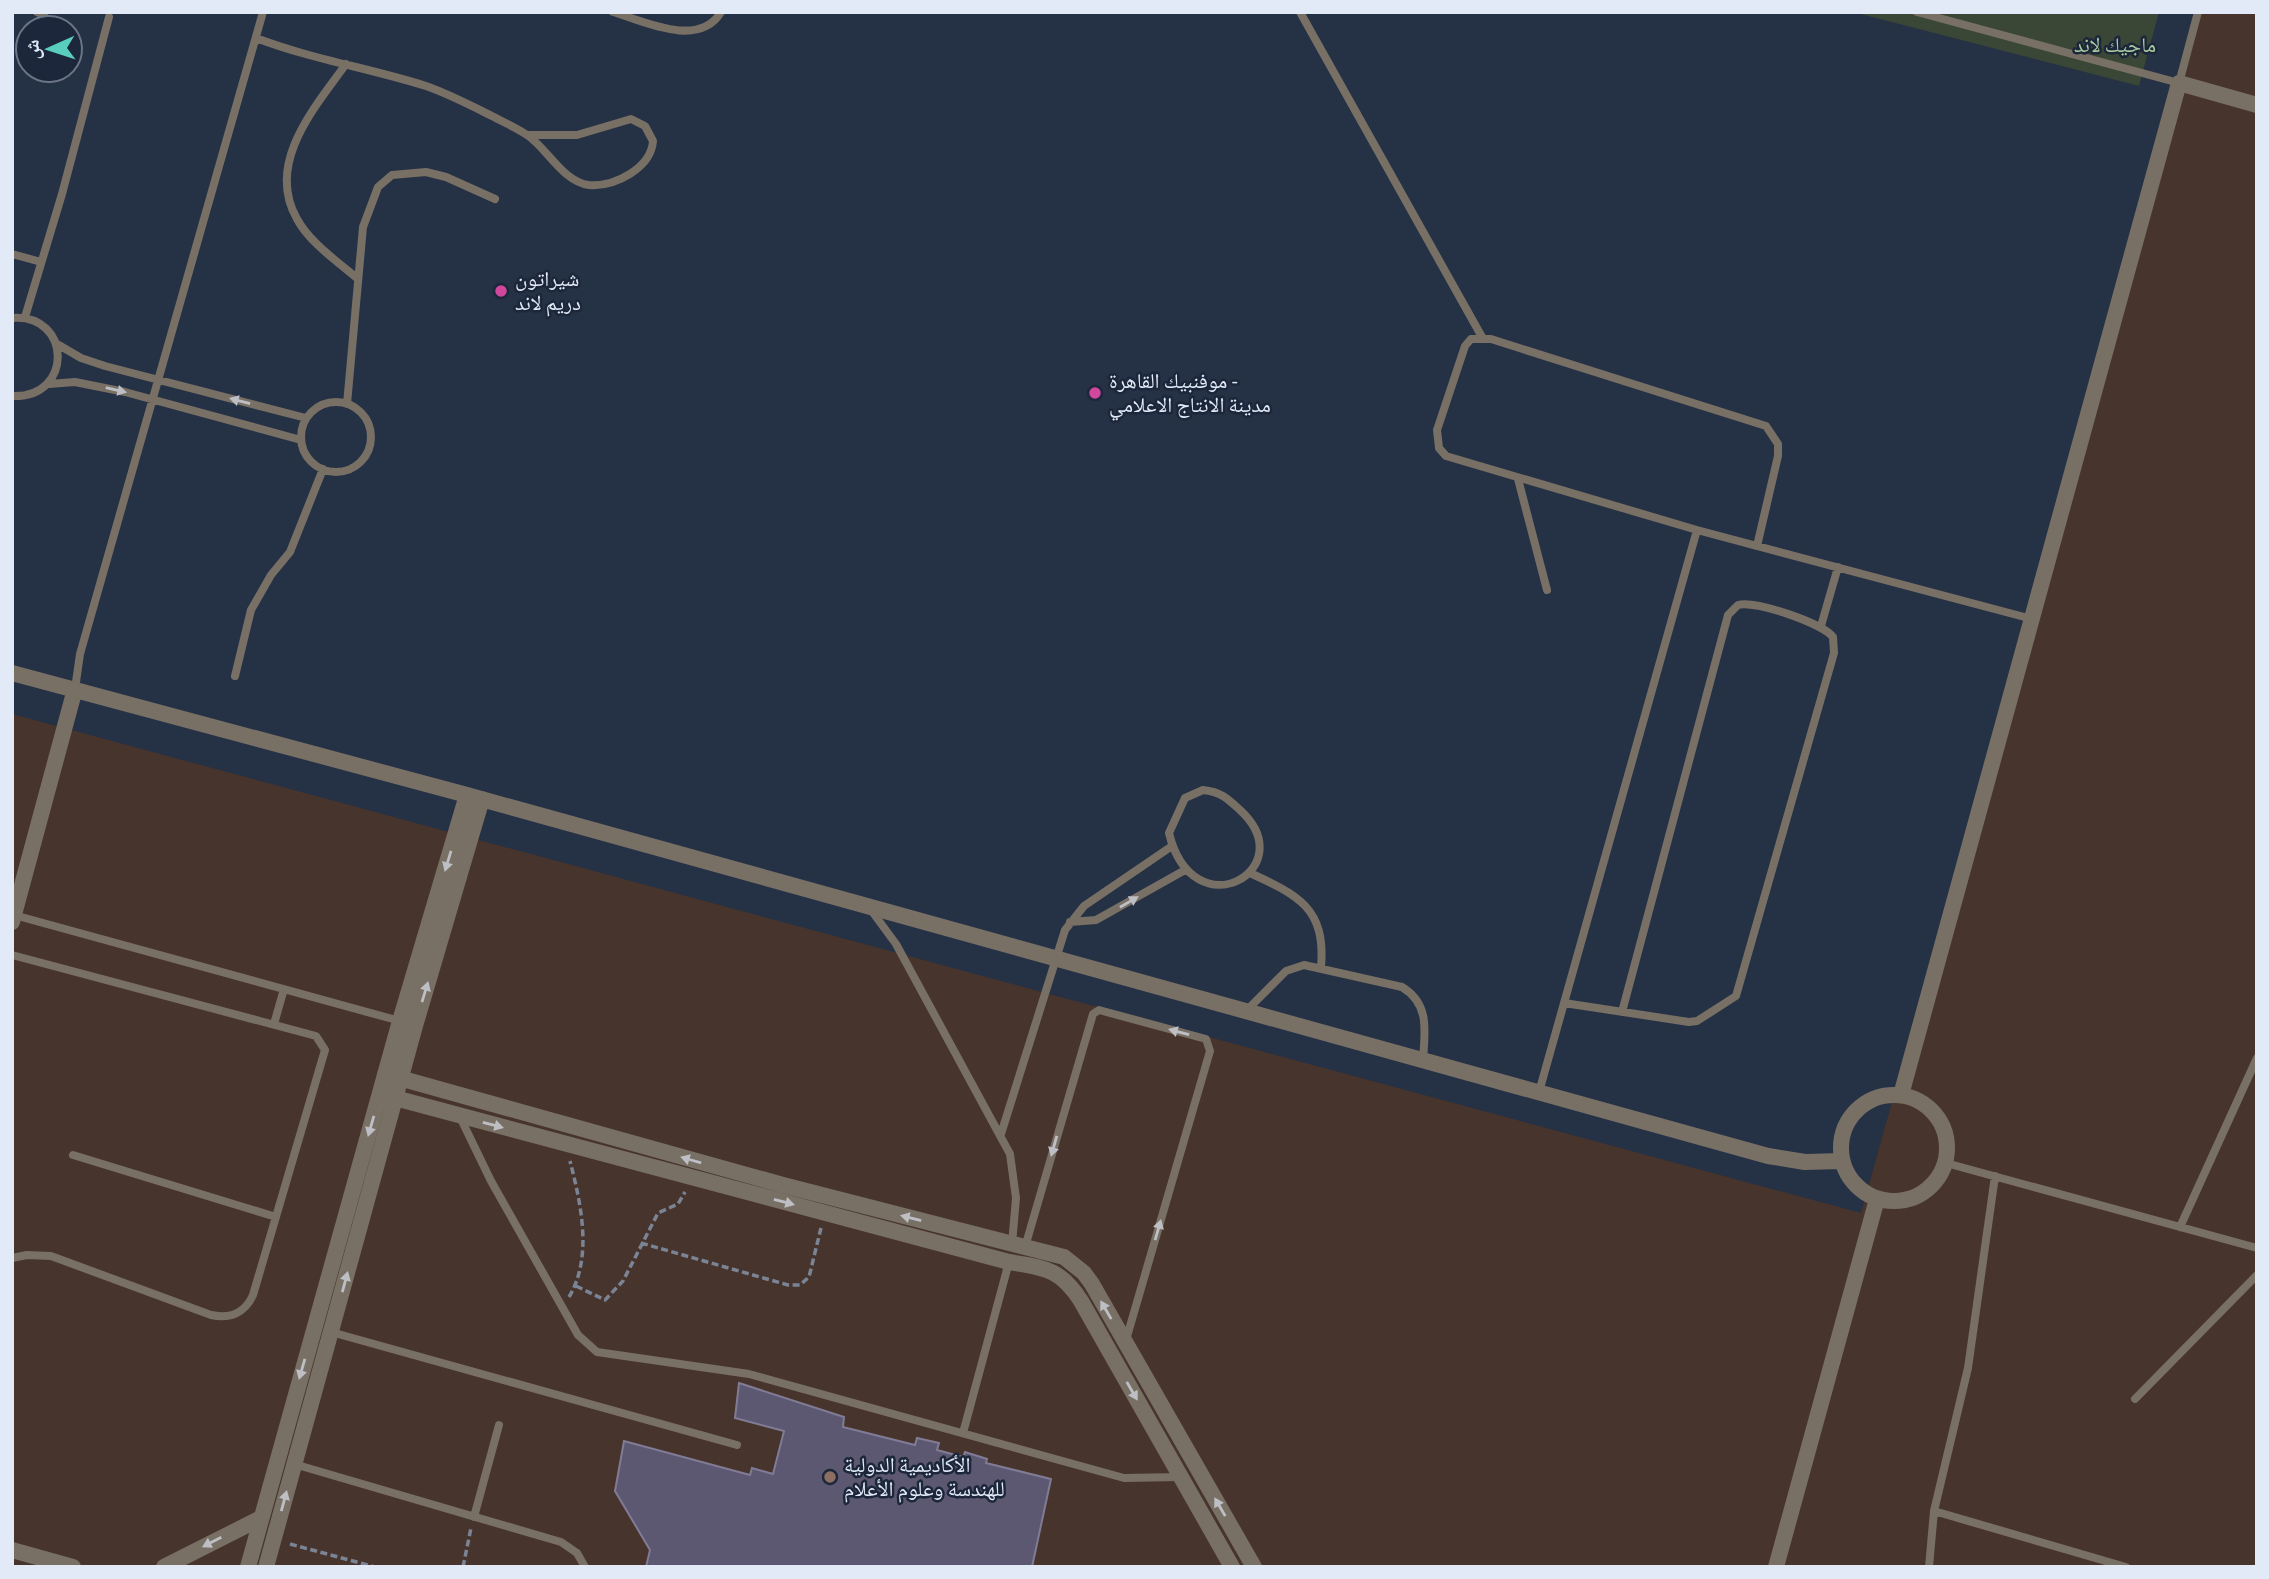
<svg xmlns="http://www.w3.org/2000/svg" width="2269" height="1579" font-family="'Source Sans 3','Noto Naskh Arabic',sans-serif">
<rect width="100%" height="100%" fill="#253145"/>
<!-- commercial -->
<path fill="#47342c" d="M 2196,12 L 2257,12 L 2257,1567 L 12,1567 L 12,714 L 1861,1213 Z"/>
<!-- green -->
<path fill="#3a4636" d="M 1853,12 L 2159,12 L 2139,86 Z"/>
<!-- building -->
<path fill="#5d5871" stroke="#817c96" stroke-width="2" d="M 739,1383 L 844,1417 L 843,1427 L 915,1445 L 917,1438 L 939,1443 L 937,1450 L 963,1457 L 965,1452 L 987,1459 L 986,1463 L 1051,1479 L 1032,1567 L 646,1567 L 650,1550 L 615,1491 L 624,1441 L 750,1475 L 752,1468 L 773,1474 L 784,1431 L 735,1418 Z"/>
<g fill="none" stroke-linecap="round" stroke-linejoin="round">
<!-- path -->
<path stroke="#7a8495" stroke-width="3.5" stroke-dasharray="7 3.5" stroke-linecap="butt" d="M 641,1243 L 788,1285 L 800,1285 L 809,1277 L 821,1228
M 576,1286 L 605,1300 L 623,1281 L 658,1213 L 678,1204 L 685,1192
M 569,1297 C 593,1257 581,1204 570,1161
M 290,1544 L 375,1567
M 463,1567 L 471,1528"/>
<!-- service -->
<path stroke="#786f65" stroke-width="8" d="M 37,12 L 44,15
M 613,12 C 643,21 699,49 721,12
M 1300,12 L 1482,337
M 1917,12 L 2179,83 L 2198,12
M 256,38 C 311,59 369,68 426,86 C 449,94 472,106 494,117 C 505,123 517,128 527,135 C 547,148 563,182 589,185 C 615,187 651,168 653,141 L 645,126 L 631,119 L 577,135 L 528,135
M 346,64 C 315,107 265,163 297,219 C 310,243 337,261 358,279
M 12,254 L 41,262
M 25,317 L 62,194 L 109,17
M 12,318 C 72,313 74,399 12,396
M 57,344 L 81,358 L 105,366 L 306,418
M 49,384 L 75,382 L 125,392 L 301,440
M301 437a35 35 0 1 1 70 0a35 35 0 1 1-70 0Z
M 347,404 L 363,227 L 378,187 L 392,175 L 426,172 L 446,177 L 495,199
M 1518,479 L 1547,590
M 1757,546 L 1778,456 L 1778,444 L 1766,426 L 1491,339 L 1471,339 L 1465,346 L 1437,430 L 1439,448 L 1446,456 L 1697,530 L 2032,619
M 1821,626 L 1838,567
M 235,676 L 251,610 L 271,575 L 290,552 L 323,469
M 75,689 L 80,654 L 263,12
M 1203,790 C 1221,792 1227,798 1240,810 C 1304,869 1193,932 1169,833 L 1185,798 Z
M 1250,873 C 1298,895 1326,908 1321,967
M 871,910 L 896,944 L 1010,1154 L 1016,1198 L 1012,1244
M 14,915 L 400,1021
M 1070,922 L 1096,920 L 1185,870
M 12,955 L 316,1036 L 325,1050 L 253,1295 C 245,1313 230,1319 211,1315 L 51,1256 L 27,1255 L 12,1258
M 1564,1003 L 1689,1022 L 1697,1021 L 1736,996 L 1834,653 L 1833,637 C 1822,623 1755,600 1738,605 L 1728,615 L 1622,1012
M 1246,1011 L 1286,971 L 1304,965 L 1402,987 C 1430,1004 1425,1031 1423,1060
M 274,1024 L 284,989
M 1539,1092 L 1697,530
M 460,1117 L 491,1181 L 578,1335 L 597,1352 L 749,1374 L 1124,1478 L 1181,1477
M 1001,1134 L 1065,930 L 1084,906 L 1172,846
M 73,1155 L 276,1217
M 1946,1163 L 2257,1248
M 2180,1227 L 2257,1058
M 1025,1247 L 1093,1014 L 1099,1010 L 1206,1039 L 1210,1051 L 1126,1340
M 331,1332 L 737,1445
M 2135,1399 L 2257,1275
M 963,1433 L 1009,1262
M 294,1464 L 561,1542 L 577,1553 L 585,1567
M 1934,1511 L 2126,1567
M 474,1517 L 499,1425
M 1929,1567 L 1934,1511 L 1968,1368 L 1995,1176"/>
<!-- minor -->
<path stroke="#786f65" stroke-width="16" d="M 12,673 L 467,795 L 1768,1156 L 1805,1162 L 1842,1161
M 12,922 L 75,689
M 385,1074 L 783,1185 L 1064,1257 L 1084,1273 L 1092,1284 L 1254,1567
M 380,1094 L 1009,1262 C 1044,1268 1060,1268 1081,1301 L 1232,1567
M1841 1148a53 53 0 1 1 106 0a53 53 0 1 1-106 0Z
M 1901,1095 L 2179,83 L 2257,105
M 12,1550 L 73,1567
M 164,1567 L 261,1518
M 248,1567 L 400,1021 L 467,795
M 266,1567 L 415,1026 L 482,799
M 1776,1567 L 1877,1199"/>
</g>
<!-- one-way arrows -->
<defs><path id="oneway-solid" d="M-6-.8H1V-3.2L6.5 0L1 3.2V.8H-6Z" transform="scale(1.75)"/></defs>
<g fill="#bdbfc4">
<use href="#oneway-solid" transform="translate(116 390) rotate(13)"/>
<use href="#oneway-solid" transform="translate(240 401) rotate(-165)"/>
<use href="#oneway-solid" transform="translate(448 861) rotate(107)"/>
<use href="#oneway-solid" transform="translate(1129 902) rotate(-30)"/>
<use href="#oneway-solid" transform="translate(425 992) rotate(-73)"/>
<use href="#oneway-solid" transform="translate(1179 1032) rotate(-165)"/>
<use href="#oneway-solid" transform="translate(493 1125) rotate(15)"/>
<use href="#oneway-solid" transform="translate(371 1126) rotate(106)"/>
<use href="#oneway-solid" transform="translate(1054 1146) rotate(106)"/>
<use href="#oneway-solid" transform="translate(691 1160) rotate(-164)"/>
<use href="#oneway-solid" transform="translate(784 1202) rotate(15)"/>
<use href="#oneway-solid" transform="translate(911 1218) rotate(-166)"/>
<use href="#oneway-solid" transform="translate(1158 1230) rotate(-74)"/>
<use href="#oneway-solid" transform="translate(345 1282) rotate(-75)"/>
<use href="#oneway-solid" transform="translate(1106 1310) rotate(-120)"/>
<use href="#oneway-solid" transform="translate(302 1369) rotate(106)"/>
<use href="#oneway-solid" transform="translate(1132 1391) rotate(60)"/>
<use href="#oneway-solid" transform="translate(284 1501) rotate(-75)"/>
<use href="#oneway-solid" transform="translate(1220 1507) rotate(-120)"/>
<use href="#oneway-solid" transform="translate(212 1542) rotate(153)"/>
</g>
<!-- markers -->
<g fill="#d1479c" stroke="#1c273b" stroke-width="2.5">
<circle cx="501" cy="291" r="7"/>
<circle cx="1095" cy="393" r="7"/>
</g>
<circle fill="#8d6e63" stroke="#1c273b" stroke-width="2.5" cx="830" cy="1477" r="7"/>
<g text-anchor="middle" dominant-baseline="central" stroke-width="5" stroke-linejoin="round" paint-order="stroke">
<!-- park labels -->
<g font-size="21" fill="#aacca0" stroke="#1c273b">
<text x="2115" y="45">ماجيك لاند</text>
</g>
<!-- poi labels -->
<g font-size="21" fill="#e2eaf7" stroke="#1c273b" text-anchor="start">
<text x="515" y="279">شيراتون<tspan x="515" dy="24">دريم لاند</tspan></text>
<text x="1109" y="381">موفنبيك القاهرة -<tspan x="1109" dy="24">مدينة الانتاج الاعلامي</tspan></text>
<text x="844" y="1465">الأكاديمية الدولية<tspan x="844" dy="24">للهندسة وعلوم الأعلام</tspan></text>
</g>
</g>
<!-- border -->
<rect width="2269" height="1579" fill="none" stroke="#e2eaf7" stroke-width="28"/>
<!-- north arrow -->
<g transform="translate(49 49) rotate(267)"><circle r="33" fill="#1c273b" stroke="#6b7586" stroke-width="2"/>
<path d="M0-5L12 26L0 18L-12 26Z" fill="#59cebe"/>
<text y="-10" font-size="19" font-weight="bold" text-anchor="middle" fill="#e2eaf7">ش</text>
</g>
</svg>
